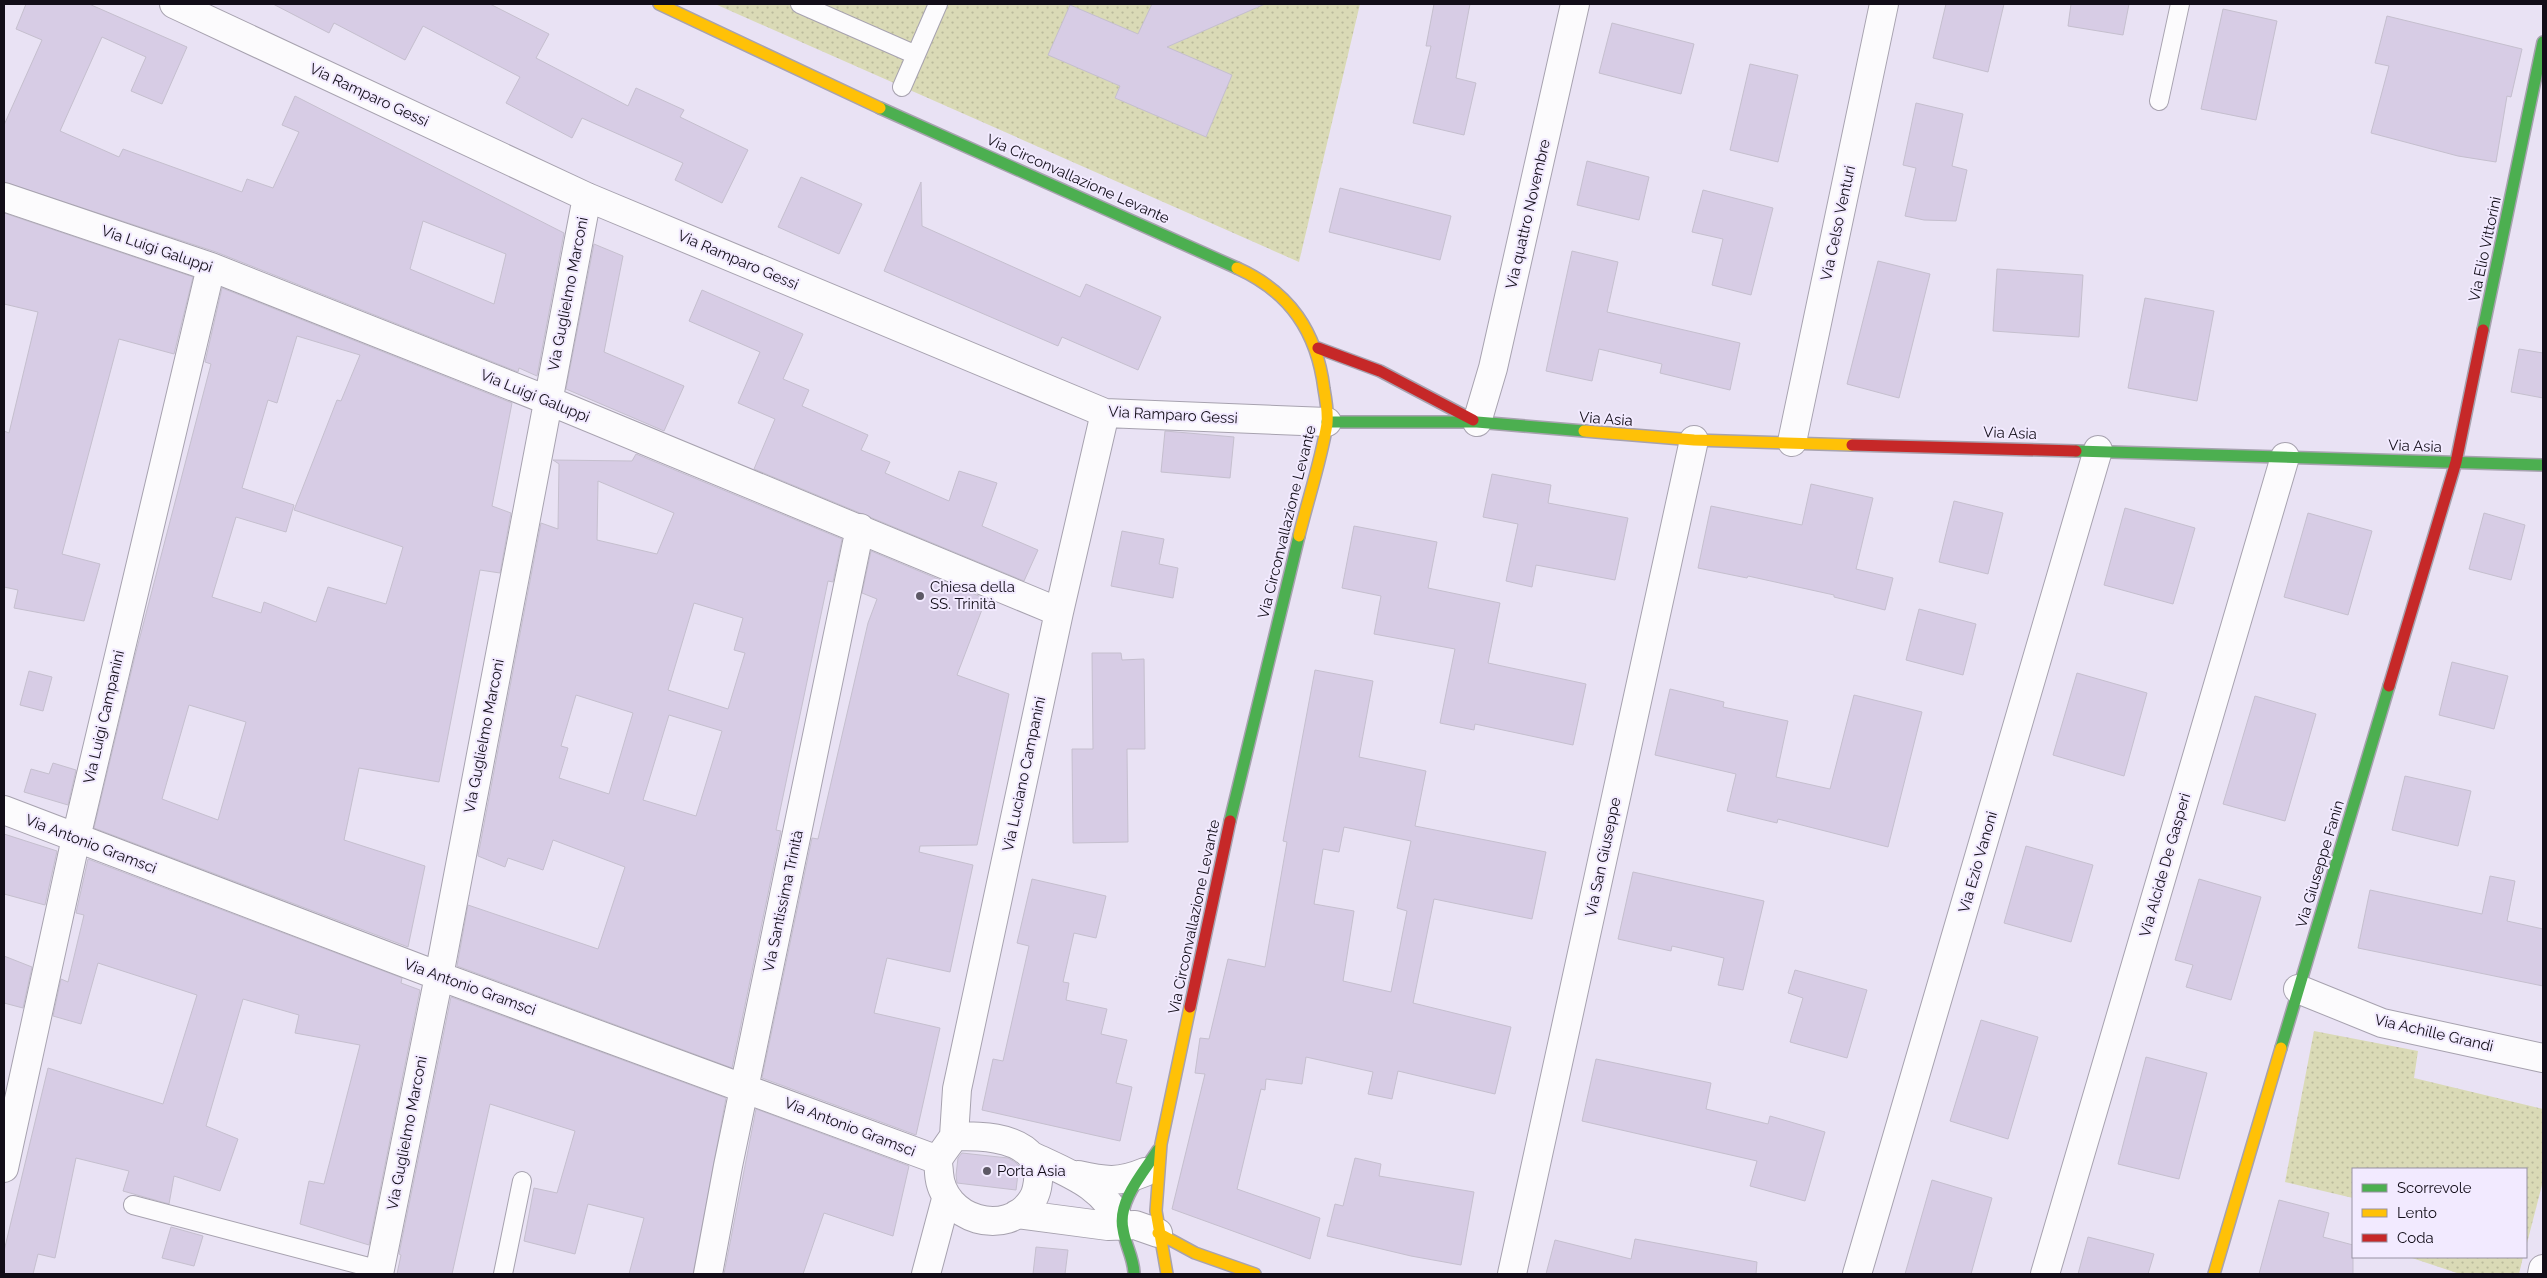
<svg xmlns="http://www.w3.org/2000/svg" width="2547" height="1278" font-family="Raleway,sans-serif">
<defs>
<pattern id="park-dots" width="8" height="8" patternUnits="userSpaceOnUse" patternTransform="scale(1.25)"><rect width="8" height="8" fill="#dadab6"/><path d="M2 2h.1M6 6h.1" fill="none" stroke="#baba9c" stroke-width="1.8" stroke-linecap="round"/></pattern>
</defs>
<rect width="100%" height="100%" fill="#e9e2f4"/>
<!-- park -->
<path fill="url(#park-dots)" d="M 715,4 L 1360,4 L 1299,262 Z
M 2314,1031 L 2418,1051 L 2414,1078 L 2543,1109 L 2543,1181 L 2526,1247 L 2526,1169 L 2353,1169 L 2353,1198 L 2285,1182 Z
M 2409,1257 L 2523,1257 L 2519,1274 L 2460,1274 Z"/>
<!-- building -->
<path fill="#d7cce5" stroke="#c5bfce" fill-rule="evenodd" d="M 26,4 L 89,4 L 187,47 L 162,104 L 131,91 L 146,57 L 102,37 L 60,131 L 119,157 L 123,149 L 242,192 L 247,179 L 273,188 L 299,132 L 282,125 L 295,96 L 564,233 L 537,376 L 519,368 L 518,372 L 216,252 L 4,182 L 4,125 L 42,40 L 16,29 ZM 423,221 L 506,254 L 494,304 L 410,269 Z
M 273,4 L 490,4 L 549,34 L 536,58 L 628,106 L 636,88 L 684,110 L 680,117 L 748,150 L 722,203 L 675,180 L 683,163 L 582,118 L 572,138 L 506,103 L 520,77 L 423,26 L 405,60 L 334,23 L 329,33 Z
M 1152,4 L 1265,4 L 1167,47 L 1232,75 L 1206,137 L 1115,98 L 1120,86 L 1048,55 L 1070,5 L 1138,34 Z
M 1434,4 L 1470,4 L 1456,78 L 1476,83 L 1464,135 L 1413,123 L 1431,46 L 1426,46 Z
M 1946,4 L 2004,4 L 1988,72 L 1933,58 Z
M 2071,4 L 2129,4 L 2123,35 L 2068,26 Z
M 2223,9 L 2277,21 L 2256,120 L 2201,109 Z
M 2387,16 L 2522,49 L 2511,97 L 2507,96 L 2496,162 L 2458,156 L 2371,133 L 2389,66 L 2375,63 Z
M 1612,23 L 1694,44 L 1681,94 L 1599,73 Z
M 1750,64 L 1798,75 L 1778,162 L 1730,150 Z
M 1916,103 L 1963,114 L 1952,166 L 1967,170 L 1956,221 L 1924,220 L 1905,216 L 1916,168 L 1903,165 Z
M 1587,161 L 1649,177 L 1639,220 L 1577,205 Z
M 801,177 L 862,204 L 839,254 L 778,227 Z
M 921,182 L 922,226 L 1080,297 L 1086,284 L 1161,317 L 1138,370 L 1062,337 L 1058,346 L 884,271 Z
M 1340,188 L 1451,216 L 1440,260 L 1329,232 Z
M 1703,190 L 1773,208 L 1751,295 L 1712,285 L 1723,239 L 1692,232 Z
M 4,213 L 193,277 L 174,354 L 119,339 L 62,554 L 100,564 L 84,621 L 14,608 L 18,590 L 4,587 L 4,431 L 9,433 L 38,312 L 4,304 Z
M 594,244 L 623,256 L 604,352 L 684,386 L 664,431 L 566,389 Z
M 1572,251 L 1618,262 L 1607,312 L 1740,343 L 1730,390 L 1660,373 L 1662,364 L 1599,349 L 1592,381 L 1546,371 Z
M 1878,261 L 1930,274 L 1899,398 L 1847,384 Z
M 1997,269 L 2083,275 L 2079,337 L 1993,331 Z
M 222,288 L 512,403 L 492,506 L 511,513 L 500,573 L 480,570 L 439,782 L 359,768 L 344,840 L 425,866 L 408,947 L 94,828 L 135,656 L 211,364 L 205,362 ZM 297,336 L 360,355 L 341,401 L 337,400 L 294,510 L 403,547 L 386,604 L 328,587 L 316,622 L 264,602 L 261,613 L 212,597 L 236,517 L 286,532 L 294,505 L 242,488 L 268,400 L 277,403 ZM 189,705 L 246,722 L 218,820 L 162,799 Z
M 702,290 L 803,334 L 783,379 L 809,390 L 802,406 L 868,435 L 861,450 L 890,462 L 885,473 L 949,501 L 959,471 L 997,483 L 982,526 L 1038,550 L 1024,581 L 754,469 L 775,419 L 738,403 L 760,352 L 689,321 Z
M 2145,298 L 2214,311 L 2197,401 L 2128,388 Z
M 2519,349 L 2543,353 L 2543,398 L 2511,392 Z
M 1165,431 L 1234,437 L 1230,478 L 1161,472 Z
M 636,454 L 842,539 L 833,582 L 828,581 L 776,830 L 781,831 L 732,1068 L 457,966 L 468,905 L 598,949 L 625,867 L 553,840 L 543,870 L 508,858 L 505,867 L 478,856 L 541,523 L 558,529 L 559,464 L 553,460 L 632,461 ZM 598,481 L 674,513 L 657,554 L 597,540 ZM 694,603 L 743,618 L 734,650 L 745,653 L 728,709 L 668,690 ZM 576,695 L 633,713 L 609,794 L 559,778 L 568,748 L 561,746 ZM 669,715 L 722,731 L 696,816 L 643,800 Z
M 1492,474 L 1551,485 L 1548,503 L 1628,518 L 1615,580 L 1536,565 L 1532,587 L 1506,581 L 1518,524 L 1483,517 Z
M 1811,484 L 1873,498 L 1856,569 L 1893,578 L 1885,610 L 1834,597 L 1834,595 L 1748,576 L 1747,578 L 1698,568 L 1711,506 L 1802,525 Z
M 1954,501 L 2003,513 L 1988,574 L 1939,562 Z
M 2125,508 L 2195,528 L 2173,604 L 2104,585 Z
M 2308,513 L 2372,531 L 2348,615 L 2284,597 Z
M 2484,513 L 2525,525 L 2511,580 L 2469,569 Z
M 1354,526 L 1437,542 L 1428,588 L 1500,603 L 1488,663 L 1586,684 L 1573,745 L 1475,724 L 1474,730 L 1440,723 L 1455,649 L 1374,634 L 1381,596 L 1342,588 Z
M 1122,531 L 1164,539 L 1159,564 L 1178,568 L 1173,598 L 1111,586 Z
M 871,551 L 986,599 L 957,675 L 1009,694 L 977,845 L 920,846 L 919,852 L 973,865 L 950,972 L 887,958 L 874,1013 L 940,1028 L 916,1135 L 762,1078 L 812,838 L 818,839 L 868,623 L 877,599 L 862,593 Z
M 1919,609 L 1976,624 L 1963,675 L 1906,660 Z
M 1092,653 L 1121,653 L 1122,660 L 1144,659 L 1145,749 L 1127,749 L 1128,842 L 1073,843 L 1072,749 L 1093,749 Z
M 2452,662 L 2508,676 L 2494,729 L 2439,715 Z
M 1315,670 L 1373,681 L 1359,757 L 1426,771 L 1415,826 L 1546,852 L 1532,919 L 1434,899 L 1413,1003 L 1511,1027 L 1495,1094 L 1398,1071 L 1392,1099 L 1368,1094 L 1373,1072 L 1306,1057 L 1302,1084 L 1266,1079 L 1265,1090 L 1261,1089 L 1237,1189 L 1320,1218 L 1310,1259 L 1172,1209 L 1205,1074 L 1195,1073 L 1200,1038 L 1209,1039 L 1228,959 L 1265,967 L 1287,842 L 1283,841 ZM 1344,827 L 1411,841 L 1397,908 L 1407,911 L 1391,992 L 1343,981 L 1354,911 L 1314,904 L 1323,849 L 1339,852 Z
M 29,671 L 52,677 L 43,711 L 20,705 Z
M 2077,673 L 2147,693 L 2124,776 L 2053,755 Z
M 1670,689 L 1724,702 L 1723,707 L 1788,721 L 1776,777 L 1830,789 L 1854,695 L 1922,712 L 1888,847 L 1778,819 L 1777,823 L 1727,811 L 1736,774 L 1655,755 Z
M 2255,696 L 2316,714 L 2285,821 L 2223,804 Z
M 53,763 L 76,770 L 68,805 L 24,792 L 31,769 L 49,774 Z
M 2405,776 L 2471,791 L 2458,846 L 2392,830 Z
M 4,834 L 57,851 L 45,905 L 4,894 Z
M 2026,846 L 2093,865 L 2071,942 L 2004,923 Z
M 88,859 L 402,978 L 401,983 L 420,990 L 369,1245 L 300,1224 L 309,1181 L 324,1184 L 360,1045 L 295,1033 L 299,1015 L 243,999 L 206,1126 L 238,1139 L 220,1191 L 174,1176 L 169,1204 L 123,1191 L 129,1171 L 76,1158 L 55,1258 L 38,1254 L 33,1274 L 4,1274 L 4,1251 L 48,1068 L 163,1104 L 197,995 L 98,963 L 81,1024 L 53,1016 L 61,979 L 68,982 L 84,915 L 76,913 Z
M 1633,872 L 1764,901 L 1743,990 L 1718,985 L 1724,958 L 1672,946 L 1671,951 L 1618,939 Z
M 2490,876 L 2515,881 L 2507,921 L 2543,929 L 2543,986 L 2358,948 L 2370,890 L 2482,914 Z
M 1032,879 L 1106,896 L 1096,938 L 1074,933 L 1063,982 L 1069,983 L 1066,1000 L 1107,1009 L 1101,1034 L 1127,1040 L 1116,1083 L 1132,1087 L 1120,1141 L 982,1110 L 993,1059 L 1003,1061 L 1029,946 L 1017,943 Z
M 2199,879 L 2261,897 L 2231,1000 L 2186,987 L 2193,965 L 2175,960 Z
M 4,956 L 32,967 L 23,1008 L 4,1003 Z
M 1795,970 L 1867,990 L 1847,1058 L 1790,1042 L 1803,998 L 1788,993 Z
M 451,997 L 726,1098 L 693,1274 L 629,1274 L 644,1218 L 588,1204 L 575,1254 L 524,1241 L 534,1188 L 557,1193 L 575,1131 L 490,1104 L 452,1274 L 397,1274 L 401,1255 L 399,1254 Z
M 1981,1020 L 2038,1037 L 2008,1139 L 1950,1121 Z
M 2146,1057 L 2207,1073 L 2179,1179 L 2118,1164 Z
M 1596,1059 L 1711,1083 L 1706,1109 L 1768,1124 L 1770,1116 L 1825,1132 L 1805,1201 L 1750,1186 L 1757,1161 L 1582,1121 Z
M 756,1109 L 909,1166 L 893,1236 L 824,1213 L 803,1274 L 724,1274 Z
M 962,1153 L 1008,1158 L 1015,1162 L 1019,1166 L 1016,1190 L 957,1183 L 956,1175 L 958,1158 Z
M 1355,1158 L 1381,1164 L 1379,1176 L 1474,1192 L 1461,1265 L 1411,1256 L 1327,1236 L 1335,1204 L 1343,1206 Z
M 1932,1180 L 1992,1198 L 1971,1274 L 1905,1274 Z
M 2279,1200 L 2329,1213 L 2323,1237 L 2353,1245 L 2353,1274 L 2259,1274 Z
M 171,1227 L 203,1236 L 194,1266 L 162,1258 Z
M 2088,1237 L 2154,1254 L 2148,1274 L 2078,1274 Z
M 1635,1239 L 1757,1262 L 1756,1274 L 1546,1274 L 1555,1240 L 1631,1259 Z
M 1036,1247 L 1068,1250 L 1065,1274 L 1033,1274 Z"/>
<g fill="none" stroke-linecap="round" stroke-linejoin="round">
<!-- lane casing -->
<g stroke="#a7a2af" stroke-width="20">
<path id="lane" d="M 800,4 L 916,55
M 902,87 L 938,4
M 2159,101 L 2180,4
M 133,1205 L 380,1270
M 503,1274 L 522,1181"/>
</g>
<!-- street casing -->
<g stroke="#a7a2af" stroke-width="30">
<path id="street" d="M 174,4 L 587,197 L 1105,413 L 1327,422
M 4,197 L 211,267 L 547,400 L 1059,612
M 1477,422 L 1493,368 L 1575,4
M 1792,442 L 1884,4
M 4,810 L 439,976 L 938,1160
M 2298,989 L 2382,1023 L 2543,1058
M 954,1136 L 957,1089 L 1059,612 L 1105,413
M 954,1136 C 978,1136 1016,1136 1032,1157 C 1035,1160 1037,1166 1039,1171 C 1038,1180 1038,1192 1032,1200 C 1007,1239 942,1220 939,1173 C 939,1169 937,1162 939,1158 C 943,1151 950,1143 954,1136 Z
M 1032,1156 C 1070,1174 1104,1185 1122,1226
M 4,1168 L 76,838 L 211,267
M 1078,1175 C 1105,1181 1119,1183 1145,1172
M 1017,1214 L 1108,1226 L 1135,1225 L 1158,1233
M 379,1274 L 439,976 L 587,197
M 708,1274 L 728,1166 L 860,528
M 926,1274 L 946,1199
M 1512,1274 L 1694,440
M 1857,1274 L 2098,450
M 2045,1274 L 2285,457
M 2542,1274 L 2543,1269"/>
</g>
<!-- fast casing -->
<g stroke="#a7a2af" stroke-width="14">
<path id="fast" d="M 880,108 L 1237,268
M 2483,330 L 2543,42
M 1327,422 L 1477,422 L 1584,431
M 2076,451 L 2543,465
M 1230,821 L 1299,536
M 2281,1048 L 2389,686
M 1134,1274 C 1134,1258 1125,1245 1123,1229 C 1117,1201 1144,1172 1158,1150"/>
</g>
<!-- slow casing -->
<g stroke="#a7a2af" stroke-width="14">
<path id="slow" d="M 659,4 L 880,108
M 1237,268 C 1290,292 1317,332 1324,389 C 1326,400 1328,413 1327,424 C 1321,461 1308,499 1299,536
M 1584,431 L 1694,440 L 1852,445
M 1158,1233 L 1195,1253 L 1255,1274
M 1167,1274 L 1156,1211 L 1161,1144 L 1190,1007
M 2214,1274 L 2281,1048"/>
</g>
<!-- jam casing -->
<g stroke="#a7a2af" stroke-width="14">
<path id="jam" d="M 1318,348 L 1380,371 L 1473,420
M 1852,445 L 2076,451
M 2389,686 L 2456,462 L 2483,330
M 1190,1007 L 1230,821"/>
</g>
<!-- lane -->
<use href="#lane" stroke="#fcfbfd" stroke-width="18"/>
<!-- street -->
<use href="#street" stroke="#fcfbfd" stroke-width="28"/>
<!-- fast -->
<use href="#fast" stroke="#4caf50" stroke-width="11"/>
<!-- slow -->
<use href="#slow" stroke="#ffc107" stroke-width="11"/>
<!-- jam -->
<use href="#jam" stroke="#c62828" stroke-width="11"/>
</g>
<!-- markers -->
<g fill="#5d5865" stroke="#f2eaff" stroke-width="2">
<circle cx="920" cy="596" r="5"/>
<circle cx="987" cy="1171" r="5"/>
</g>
<g text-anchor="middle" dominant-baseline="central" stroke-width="4" stroke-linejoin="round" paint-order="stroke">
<!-- street labels -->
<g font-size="15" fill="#120d18" stroke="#f2eaff">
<text transform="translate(369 95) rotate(25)">Via Ramparo Gessi</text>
<text transform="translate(1078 179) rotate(24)">Via Circonvallazione Levante</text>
<text transform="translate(1528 214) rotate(-77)">Via quattro Novembre</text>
<text transform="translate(1838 223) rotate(-78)">Via Celso Venturi</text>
<text transform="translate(157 249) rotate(19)">Via Luigi Galuppi</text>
<text transform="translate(2485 249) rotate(-78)">Via Elio Vittorini</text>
<text transform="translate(738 260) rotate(23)">Via Ramparo Gessi</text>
<text transform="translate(568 294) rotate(-79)">Via Guglielmo Marconi</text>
<text transform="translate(535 396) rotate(22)">Via Luigi Galuppi</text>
<text transform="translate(1173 415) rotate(3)">Via Ramparo Gessi</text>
<text transform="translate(1606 419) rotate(4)">Via Asia</text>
<text transform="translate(2010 433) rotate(2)">Via Asia</text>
<text transform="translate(2415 446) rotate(2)">Via Asia</text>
<text transform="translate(1287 522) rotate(-76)">Via Circonvallazione Levante</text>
<text transform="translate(104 717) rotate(-77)">Via Luigi Campanini</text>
<text transform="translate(484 736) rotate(-79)">Via Guglielmo Marconi</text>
<text transform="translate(1024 774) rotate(-78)">Via Luciano Campanini</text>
<text transform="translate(91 844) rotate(21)">Via Antonio Gramsci</text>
<text transform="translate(1603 857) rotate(-78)">Via San Giuseppe</text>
<text transform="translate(1978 862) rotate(-74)">Via Ezio Vanoni</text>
<text transform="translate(2320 864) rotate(-73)">Via Giuseppe Fanin</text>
<text transform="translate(2165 865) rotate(-74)">Via Alcide De Gasperi</text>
<text transform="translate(783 901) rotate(-78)">Via Santissima Trinità</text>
<text transform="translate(1194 917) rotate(-78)">Via Circonvallazione Levante</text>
<text transform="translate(470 987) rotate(20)">Via Antonio Gramsci</text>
<text transform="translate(2434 1033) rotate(13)">Via Achille Grandi</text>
<text transform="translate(850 1127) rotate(21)">Via Antonio Gramsci</text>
<text transform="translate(407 1133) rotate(-79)">Via Guglielmo Marconi</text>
</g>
<!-- poi labels -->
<g font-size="15" fill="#120d18" stroke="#f2eaff" text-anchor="start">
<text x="930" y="587">Chiesa della<tspan x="930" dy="17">SS. Trinità</tspan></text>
<text x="997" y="1171">Porta Asia</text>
</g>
</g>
<!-- border -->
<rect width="2547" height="1278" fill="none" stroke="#120d18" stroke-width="10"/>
<!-- legend -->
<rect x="2352" y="1168" width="175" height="90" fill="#f2eaff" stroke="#9892a3"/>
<rect x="2362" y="1184" width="25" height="8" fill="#4caf50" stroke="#9892a3"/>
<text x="2397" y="1193" font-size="15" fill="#120d18">Scorrevole</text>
<rect x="2362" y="1209" width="25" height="8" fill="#ffc107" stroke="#9892a3"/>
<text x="2397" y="1218" font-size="15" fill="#120d18">Lento</text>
<rect x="2362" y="1234" width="25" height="8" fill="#c62828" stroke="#9892a3"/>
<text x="2397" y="1243" font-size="15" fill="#120d18">Coda</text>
</svg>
